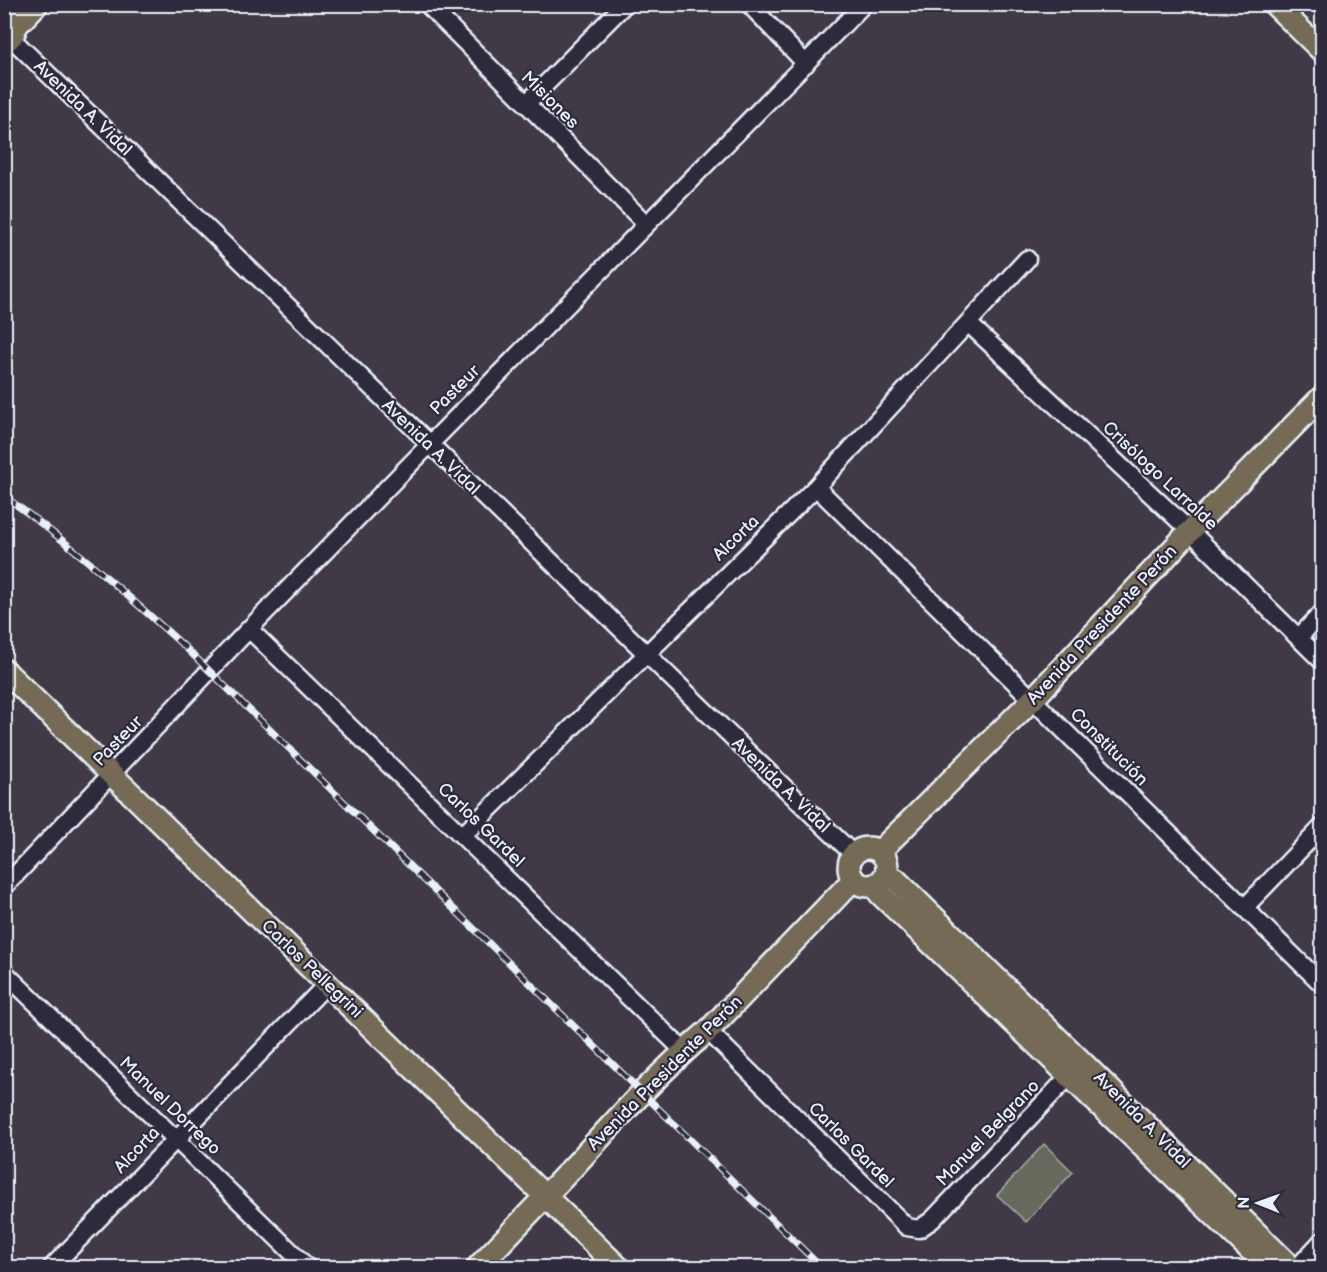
<svg xmlns="http://www.w3.org/2000/svg" width="1327" height="1272" font-family="'Balsamiq Sans',sans-serif">
<rect width="100%" height="100%" fill="#413946"/>
<filter id="ink" filterUnits="userSpaceOnUse"><feTurbulence type="fractalNoise" baseFrequency=".0167" numOctaves="2"/><feDisplacementMap in="SourceGraphic" scale="12" xChannelSelector="R" yChannelSelector="G"/><feConvolveMatrix kernelMatrix="1 2 1 2 8 2 1 2 1" color-interpolation-filters="sRGB"/></filter>
<g filter="url(#ink)">
<!-- green -->
<path fill="#656a5c" stroke="#a6aeaa" stroke-width="1.5" d="M 1044,1144 L 1073,1172 L 1026,1222 L 997,1195 Z"/>
<g fill="none" stroke-linecap="round" stroke-linejoin="round">
<!-- minor casing -->
<g stroke="#e8f1f8" stroke-width="21">
<path id="minor" d="M 427,4 L 646,224
M 749,4 L 806,64
M 11,38 L 853,854
M 526,104 L 625,4
M 968,323 L 1190,531 L 1322,661
M 816,487 L 1322,984
M 249,629 L 684,1051
M 1299,637 L 1322,613
M 463,835 L 816,487 L 1027,259
M 4,887 L 249,629 L 429,445 L 864,4
M 1244,908 L 1322,827
M 4,972 L 308,1268
M 708,1031 L 907,1227 L 919,1229 L 932,1220 L 1076,1069
M 51,1268 L 327,984
M 1297,1268 L 1322,1241"/>
</g>
<!-- major casing -->
<g stroke="#e8f1f8" stroke-width="26">
<path id="major" d="M 1274,4 L 1322,51
M 4,5 C 21,14 20,33 4,42
M 17,25 L 37,4
M 4,670 L 619,1268
M849 867a19 19 0 1 1 38 0a19 19 0 1 1-38 0Z
M 880,851 L 1033,699 L 1190,531 L 1322,397
M 886,875 L 896,880 L 1292,1268
M 876,885 L 880,894 L 1269,1268
M 477,1268 C 510,1233 543,1199 576,1164 C 618,1118 660,1071 708,1031 L 853,880"/>
</g>
<!-- minor -->
<use href="#minor" stroke="#2f2a3d" stroke-width="16"/>
<!-- major -->
<use href="#major" stroke="#756a55" stroke-width="21"/>
<!-- rail casing -->
<g stroke="#e8f1f8" stroke-width="7">
<path id="rail" d="M 4,496 C 69,542 127,595 186,648 L 822,1268"/>
</g>
<!-- rail -->
<use href="#rail" stroke="#2f2a3d" stroke-width="4.5" stroke-dasharray="14" stroke-linecap="butt"/>
</g>
</g>
<g text-anchor="middle" dominant-baseline="central" stroke-width="4.5" stroke-linejoin="round" paint-order="stroke">
<!-- street labels -->
<g font-size="18" fill="#e8f1f8" stroke="#2f2a3d">
<text transform="translate(550 100) rotate(45)">Misiones</text>
<text transform="translate(83 108) rotate(44)">Avenida A. Vidal</text>
<text transform="translate(455 390) rotate(-45)">Pasteur</text>
<text transform="translate(431 447) rotate(44)">Avenida A. Vidal</text>
<text transform="translate(1160 476) rotate(43)">Crisólogo Larralde</text>
<text transform="translate(736 538) rotate(-44)">Alcorta</text>
<text transform="translate(1102 625) rotate(-47)">Avenida Presidente Perón</text>
<text transform="translate(118 741) rotate(-46)">Pasteur</text>
<text transform="translate(1109 747) rotate(45)">Constitución</text>
<text transform="translate(781 785) rotate(44)">Avenida A. Vidal</text>
<text transform="translate(481 825) rotate(44)">Carlos Gardel</text>
<text transform="translate(312 969) rotate(44)">Carlos Pellegrini</text>
<text transform="translate(665 1073) rotate(-45)">Avenida Presidente Perón</text>
<text transform="translate(170 1106) rotate(44)">Manuel Dorrego</text>
<text transform="translate(1142 1120) rotate(45)">Avenida A. Vidal</text>
<text transform="translate(988 1133) rotate(-46)">Manuel Belgrano</text>
<text transform="translate(851 1145) rotate(45)">Carlos Gardel</text>
<text transform="translate(137 1150) rotate(-46)">Alcorta</text>
</g>
</g>
<!-- margin -->
<rect width="1327" height="1272" fill="none" stroke="#2f2a3d" stroke-width="24"/>
<rect x="12" y="12" width="1303" height="1248" fill="none" stroke="#e8f1f8" stroke-width="2" filter="url(#ink)"/>
<!-- north arrow -->
<g transform="translate(1258 1203) rotate(271)" stroke="#2f2a3d" stroke-width="4.5" paint-order="stroke">
<path d="M0-4.5L10 22L0 15L-10 22Z" fill="#e8f1f8"/>
<text y="-9" font-size="16" font-weight="bold" text-anchor="middle" fill="#e8f1f8">N</text>
</g>
</svg>
